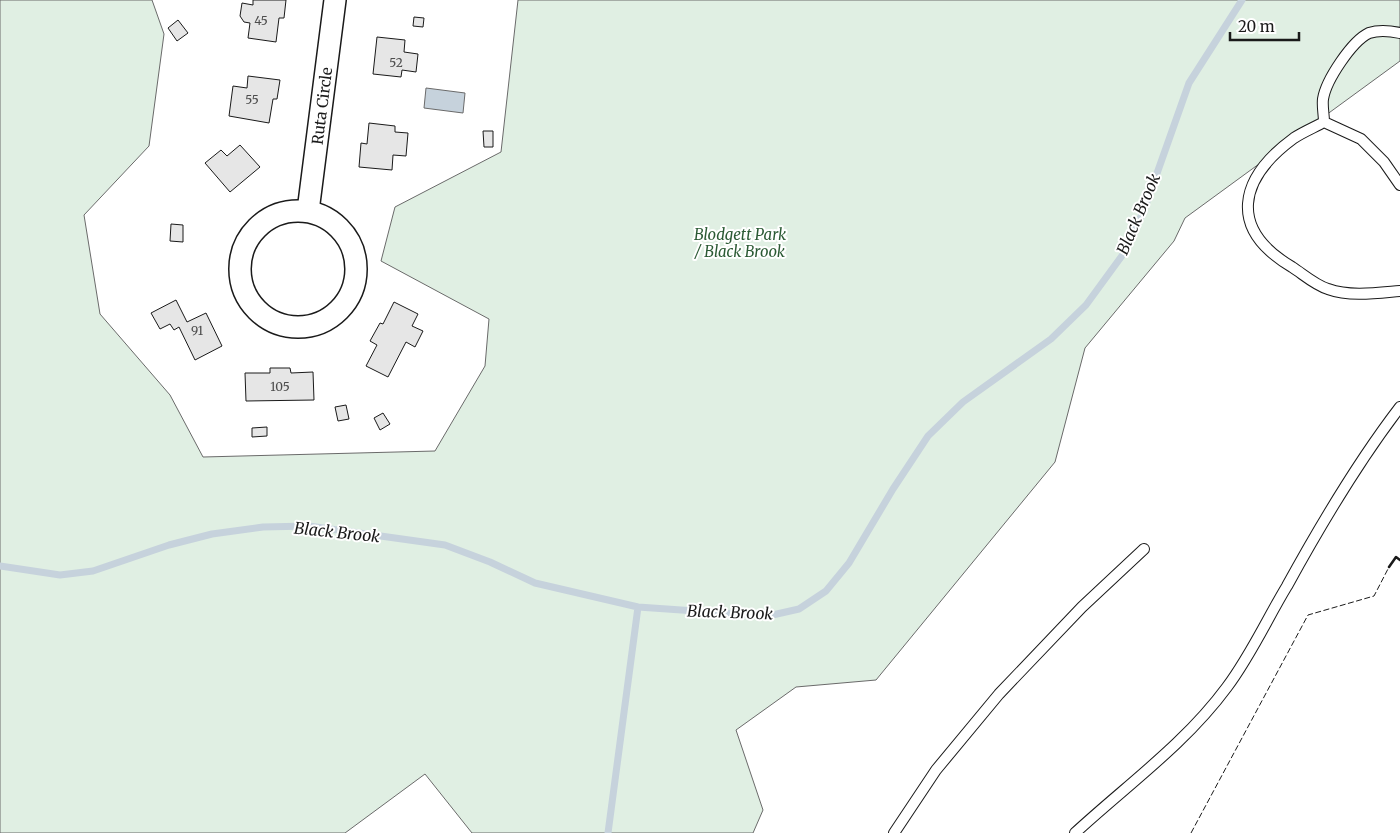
<svg xmlns="http://www.w3.org/2000/svg" width="1400" height="833" font-family="Merriweather,serif">
<rect width="100%" height="100%" fill="#fff"/>
<!-- green -->
<path fill="#e0efe3" stroke="#6a6a6a" d="M 0,0 L 152,0 L 164,34 L 149,146 L 84,215 L 100,314 L 170,395 L 203,457 L 435,451 L 485,366 L 489,319 L 381,261 L 395,207 L 501,152 L 518,0 L 1400,0 L 1400,61 L 1185,218 L 1174,241 L 1085,348 L 1055,462 L 876,680 L 796,687 L 736,730 L 763,810 L 753,833 L 472,833 L 425,774 L 345,833 L 0,833 Z"/>
<!-- water -->
<path fill="#c6d2dc" stroke="#6a6a6a" d="M 426,88 L 465,93 L 463,113 L 424,108 Z"/>
<g fill="none" stroke-linecap="round" stroke-linejoin="round">
<!-- stream -->
<path stroke="#c6d2dc" stroke-width="7" d="M 0,566 L 60,575 L 93,571 L 169,545 L 212,534 L 263,527 L 309,526 L 445,545 L 490,562 L 535,583 L 638,607 L 768,616 L 799,609 L 826,591 L 849,563 L 893,489 L 928,436 L 963,402 L 1051,339 L 1086,305 L 1124,253 L 1144,210 L 1189,83 L 1242,0
M 608,833 L 638,607"/>
</g>
<!-- building -->
<path fill="#e6e6e6" stroke="#1a1a1a" d="M 253,0 L 286,0 L 284,18 L 279,18 L 276,42 L 248,38 L 250,23 L 244,22 L 240,16 L 242,3 L 253,5 Z
M 414,17 L 424,18 L 423,27 L 413,26 Z
M 178,20 L 188,33 L 177,41 L 168,28 Z
M 377,37 L 405,40 L 404,52 L 418,54 L 416,72 L 402,70 L 401,77 L 373,74 Z
M 248,76 L 280,80 L 277,99 L 273,99 L 269,123 L 229,116 L 233,86 L 247,88 Z
M 369,123 L 395,126 L 395,132 L 408,133 L 406,156 L 393,155 L 392,170 L 359,167 L 361,143 L 367,144 Z
M 483,131 L 493,131 L 493,147 L 484,147 Z
M 240,145 L 260,167 L 230,192 L 205,163 L 221,150 L 227,156 Z
M 171,224 L 183,225 L 183,242 L 170,241 Z
M 176,300 L 187,322 L 206,313 L 222,346 L 195,360 L 179,327 L 174,330 L 170,324 L 160,329 L 151,313 Z
M 394,302 L 418,314 L 412,326 L 423,331 L 415,347 L 406,342 L 388,377 L 366,366 L 377,345 L 370,341 L 380,323 L 383,324 Z
M 270,368 L 290,368 L 291,373 L 313,372 L 314,400 L 246,401 L 245,373 L 270,373 Z
M 346,405 L 349,419 L 338,421 L 335,407 Z
M 383,413 L 390,424 L 380,430 L 374,418 Z
M 267,427 L 267,436 L 252,437 L 252,428 Z"/>
<g fill="none" stroke-linecap="round" stroke-linejoin="round">
<!-- service casing -->
<g stroke="#1a1a1a" stroke-width="12">
<path id="service" d="M 1400,33 C 1391,31 1378,30 1369,33 C 1352,41 1326,80 1323,99 C 1322,106 1324,115 1324,122 L 1361,139 L 1384,162 L 1400,185
M 1324,122 C 1315,127 1303,132 1294,138 C 1238,179 1228,229 1292,267 C 1303,274 1315,285 1328,289 C 1350,297 1377,293 1400,291
M 894,833 L 936,770 L 999,694 L 1082,607 L 1144,549
M 1075,833 C 1127,785 1185,744 1227,687 C 1251,655 1267,619 1287,586 C 1321,524 1357,463 1400,407"/>
</g>
<!-- minor casing -->
<g stroke="#1a1a1a" stroke-width="24">
<g id="minor">
<circle cx="298" cy="269" r="58"/>
<path id="s1" d="M 308,211 L 335,0"/>
</g>
</g>
<!-- service -->
<use href="#service" stroke="#fff" stroke-width="10"/>
<!-- minor -->
<use href="#minor" stroke="#fff" stroke-width="21"/>
<!-- fence -->
<path stroke="#1a1a1a" stroke-width="1" stroke-dasharray="6 2.5" stroke-linecap="butt" d="M 1191,833 L 1308,615 L 1374,596 L 1389,567"/>
<!-- wall -->
<path stroke="#1a1a1a" stroke-width="2.5" d="M 1389,567 L 1396,557 L 1400,560"/>
</g>
<g text-anchor="middle" dominant-baseline="central" stroke-width="4" stroke-linejoin="round" paint-order="stroke">
<!-- number labels -->
<g font-size="12" fill="#4d4d4d">
<text x="261" y="20">45</text>
<text x="396" y="62">52</text>
<text x="252" y="99">55</text>
<text x="197" y="330">91</text>
<text x="280" y="386">105</text>
</g>
<!-- street labels -->
<g font-size="15" fill="#1a1a1a" stroke="#fff">
<text stroke="none"><textPath href="#s1" startOffset="106">Ruta Circle</textPath></text>
</g>
<!-- park labels -->
<g font-size="15" font-style="italic" fill="#2b5a34" stroke="#fff">
<text x="740" y="234">Blodgett Park<tspan x="740" dy="17">/ Black Brook</tspan></text>
</g>
<!-- water labels -->
<g font-size="16" font-style="italic" fill="#1a1a1a" stroke="#fff">
<text transform="translate(1138 214) rotate(-67)">Black Brook</text>
<text transform="translate(337 532) rotate(6)">Black Brook</text>
<text transform="translate(730 612) rotate(2)">Black Brook</text>
</g>
</g>
<!-- scale -->
<path d="M1230 32v8h69v-8" fill="none" stroke="#1a1a1a" stroke-width="2.5"/>
<text x="1238" y="32" font-size="15" fill="#1a1a1a" stroke="#ffffff" stroke-width="4" paint-order="stroke">20 m</text>
</svg>
